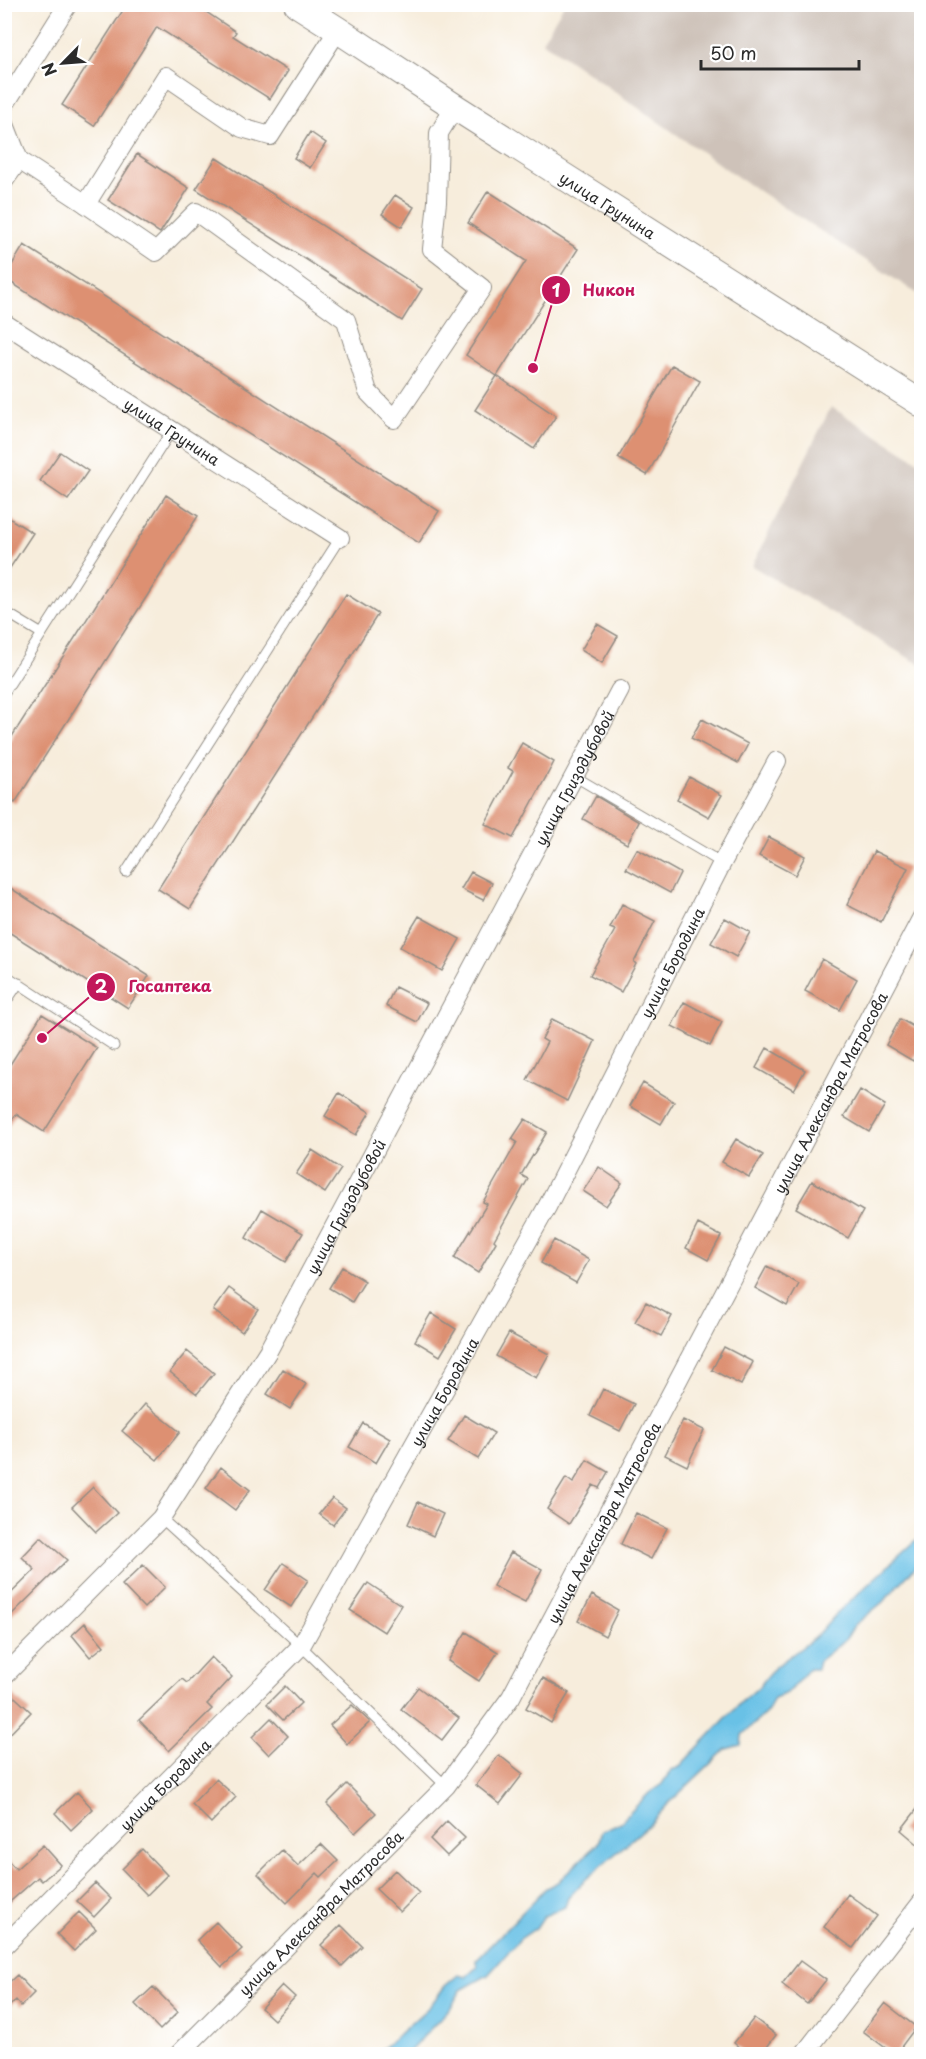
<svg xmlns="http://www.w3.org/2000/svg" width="926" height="2059" font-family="'Playpen Sans',sans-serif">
<rect width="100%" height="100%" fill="#fff"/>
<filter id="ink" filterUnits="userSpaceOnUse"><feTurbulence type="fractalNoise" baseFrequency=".0167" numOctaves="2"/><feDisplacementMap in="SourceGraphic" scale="12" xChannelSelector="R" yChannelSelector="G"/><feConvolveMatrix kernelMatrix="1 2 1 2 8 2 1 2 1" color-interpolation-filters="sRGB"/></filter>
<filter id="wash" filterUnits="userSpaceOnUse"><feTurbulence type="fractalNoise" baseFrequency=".008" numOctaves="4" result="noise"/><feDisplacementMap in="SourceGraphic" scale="24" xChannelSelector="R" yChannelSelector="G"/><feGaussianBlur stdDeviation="1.35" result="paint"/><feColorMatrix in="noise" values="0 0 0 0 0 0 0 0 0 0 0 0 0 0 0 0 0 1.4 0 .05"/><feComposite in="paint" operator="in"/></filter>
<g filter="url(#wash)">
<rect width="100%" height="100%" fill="#f7eddc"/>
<!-- industrial -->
<path fill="#cec2b9" d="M 564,5 L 921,5 L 921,296 L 742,180 L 542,41 Z
M 831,407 L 921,463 L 921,665 L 752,566 Z"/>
<!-- water -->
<path fill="#69c1e6" stroke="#4a7688" stroke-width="1.5" d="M 921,1536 L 921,1561 L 884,1601 L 855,1625 L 845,1640 L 819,1661 L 817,1669 L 809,1669 L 787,1693 L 774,1698 L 768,1711 L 742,1735 L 741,1745 L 726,1749 L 668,1804 L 651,1823 L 585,1880 L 568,1898 L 565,1907 L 544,1916 L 536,1928 L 520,1939 L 488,1975 L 461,1990 L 451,2007 L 407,2054 L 377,2054 L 430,2006 L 445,1986 L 458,1975 L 466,1977 L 477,1967 L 476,1960 L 546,1888 L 558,1882 L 598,1843 L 602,1831 L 621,1822 L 649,1793 L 662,1784 L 671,1770 L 678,1768 L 745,1698 L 758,1688 L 775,1667 L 816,1637 L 838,1612 Z"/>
<g id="blocks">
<!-- building -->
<path fill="#dd9072" d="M 127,4 L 194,4 L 236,32 L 233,36 L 288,71 L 270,99 L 157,27 L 94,126 L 62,105 Z
M 310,132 L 326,143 L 310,168 L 294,158 Z
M 137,154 L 189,188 L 160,233 L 108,200 Z
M 216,158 L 422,289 L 402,321 L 196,189 Z
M 488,191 L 578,249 L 497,376 L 466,355 L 526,261 L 468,223 Z
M 395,195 L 414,207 L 402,227 L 382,214 Z
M 24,245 L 439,511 L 419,543 L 4,278 Z
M 672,365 L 700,381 L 647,475 L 618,458 Z
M 497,376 L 556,416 L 534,449 L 475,410 Z
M 60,452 L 88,471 L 68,500 L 40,481 Z
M 166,495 L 198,516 L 15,803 L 4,796 L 4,749 Z
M 4,515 L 33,533 L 4,577 Z
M 346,594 L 378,614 L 190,909 L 158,889 Z
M 597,624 L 618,636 L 602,663 L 581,650 Z
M 702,719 L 748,744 L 738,763 L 691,738 Z
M 522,743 L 554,762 L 513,838 L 485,824 L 513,771 L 508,768 Z
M 689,777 L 722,795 L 709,817 L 677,799 Z
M 596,796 L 639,822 L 627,844 L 583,819 Z
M 769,837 L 805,856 L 795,875 L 759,856 Z
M 637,849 L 680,873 L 670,893 L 626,869 Z
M 874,851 L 908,868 L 881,922 L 847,905 Z
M 471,872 L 492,883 L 483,900 L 461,889 Z
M 4,884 L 149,976 L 128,1008 L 4,929 Z
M 622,904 L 655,921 L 634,962 L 636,964 L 621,992 L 590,975 L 615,930 L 610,928 Z
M 419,916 L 460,939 L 442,971 L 400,947 Z
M 725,918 L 750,932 L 736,957 L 711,943 Z
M 822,959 L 857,979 L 840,1010 L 805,991 Z
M 395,987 L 427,1003 L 417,1022 L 386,1006 Z
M 684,1002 L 722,1022 L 710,1046 L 672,1026 Z
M 42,1014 L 97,1048 L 44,1132 L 16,1114 L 4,1132 L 4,1074 Z
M 552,1019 L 595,1041 L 567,1101 L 527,1080 L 547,1042 L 542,1039 Z
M 900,1019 L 921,1031 L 921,1047 L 913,1061 L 886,1045 Z
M 767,1048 L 805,1070 L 794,1090 L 756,1068 Z
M 643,1083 L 674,1102 L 661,1124 L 630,1106 Z
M 860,1090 L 885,1105 L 869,1132 L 844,1117 Z
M 339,1093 L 370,1112 L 356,1135 L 325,1116 Z
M 525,1119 L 547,1132 L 521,1175 L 528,1179 L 494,1240 L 496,1242 L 478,1273 L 454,1258 L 487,1204 L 483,1202 L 517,1142 L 512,1139 Z
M 736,1139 L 763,1155 L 749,1177 L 722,1162 Z
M 312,1150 L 341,1169 L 325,1193 L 296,1174 Z
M 599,1167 L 622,1183 L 606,1206 L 583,1191 Z
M 812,1181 L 863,1211 L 848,1238 L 796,1208 Z
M 262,1209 L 303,1233 L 286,1262 L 246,1238 Z
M 698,1224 L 721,1236 L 708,1260 L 686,1248 Z
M 554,1240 L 589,1260 L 576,1283 L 541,1263 Z
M 767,1266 L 799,1284 L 787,1306 L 755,1288 Z
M 342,1267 L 365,1281 L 352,1302 L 329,1288 Z
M 229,1288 L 258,1309 L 242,1332 L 213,1310 Z
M 646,1302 L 672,1316 L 661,1336 L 635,1322 Z
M 431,1313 L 456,1329 L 440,1356 L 415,1341 Z
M 509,1333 L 549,1354 L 536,1378 L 496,1356 Z
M 724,1347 L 753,1362 L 741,1385 L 712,1370 Z
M 187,1351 L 214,1373 L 197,1394 L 170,1372 Z
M 283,1369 L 306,1384 L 290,1409 L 267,1394 Z
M 603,1389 L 634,1404 L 620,1431 L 590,1416 Z
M 145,1404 L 180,1432 L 157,1460 L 122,1431 Z
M 464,1415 L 494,1433 L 478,1459 L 448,1441 Z
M 683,1420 L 704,1430 L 687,1466 L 665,1455 Z
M 363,1423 L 390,1439 L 376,1463 L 349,1447 Z
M 587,1460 L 608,1472 L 599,1488 L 593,1485 L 569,1524 L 547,1509 L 566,1478 L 573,1483 Z
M 221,1467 L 250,1490 L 235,1510 L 206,1488 Z
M 93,1487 L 117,1513 L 96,1532 L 72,1507 Z
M 332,1498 L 346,1508 L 333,1525 L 319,1514 Z
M 418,1502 L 443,1514 L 433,1536 L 408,1524 Z
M 636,1513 L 667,1528 L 651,1559 L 621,1544 Z
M 41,1537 L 67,1560 L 4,1622 L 4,1600 L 35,1570 L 22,1557 Z
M 511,1552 L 542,1569 L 525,1602 L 493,1586 Z
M 283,1563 L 308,1580 L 291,1607 L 265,1590 Z
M 143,1565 L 165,1587 L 144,1608 L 122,1585 Z
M 368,1583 L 401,1605 L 384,1632 L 350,1610 Z
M 592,1595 L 618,1610 L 605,1636 L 578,1621 Z
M 85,1623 L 104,1646 L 90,1657 L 72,1635 Z
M 466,1632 L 498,1652 L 479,1681 L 448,1661 Z
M 211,1657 L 232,1677 L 207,1704 L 212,1709 L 169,1751 L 139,1720 L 182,1679 L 187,1683 Z
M 543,1678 L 569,1693 L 551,1723 L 526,1708 Z
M 285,1686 L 301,1703 L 283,1720 L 267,1704 Z
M 4,1687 L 31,1712 L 4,1740 Z
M 418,1687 L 459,1718 L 442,1740 L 401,1709 Z
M 352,1705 L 370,1722 L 347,1744 L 330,1725 Z
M 271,1718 L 288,1736 L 269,1755 L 252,1737 Z
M 499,1755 L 523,1774 L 500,1804 L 476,1785 Z
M 216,1779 L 236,1797 L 211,1823 L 192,1804 Z
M 347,1784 L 376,1813 L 355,1833 L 327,1804 Z
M 77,1792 L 93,1809 L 71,1830 L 55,1813 Z
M 921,1804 L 921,1847 L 901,1830 Z
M 447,1821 L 465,1838 L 447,1856 L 430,1839 Z
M 321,1844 L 338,1861 L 321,1877 L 317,1873 L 287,1903 L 258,1874 L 282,1850 L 298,1866 Z
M 43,1845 L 61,1865 L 42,1881 L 38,1877 L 4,1907 L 4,1856 L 16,1869 Z
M 142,1849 L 167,1875 L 147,1895 L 122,1869 Z
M 395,1870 L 419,1893 L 400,1912 L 376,1889 Z
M 95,1883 L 111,1899 L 94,1917 L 77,1901 Z
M 848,1894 L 877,1916 L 853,1948 L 824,1927 Z
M 79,1912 L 96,1929 L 74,1951 L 57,1934 Z
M 216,1922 L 242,1949 L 222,1967 L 197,1940 Z
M 341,1925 L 362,1946 L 342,1966 L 321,1945 Z
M 800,1961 L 826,1980 L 807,2004 L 782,1984 Z
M 17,1975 L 34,1993 L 21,2006 L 16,2000 L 4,2011 L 4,1987 Z
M 282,1985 L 295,1997 L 274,2020 L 261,2008 Z
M 153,1987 L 178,2012 L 160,2030 L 135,2004 Z
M 885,2003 L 916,2027 L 895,2055 L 863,2031 Z
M 754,2018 L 776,2035 L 761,2055 L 748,2055 L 734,2043 Z"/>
</g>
</g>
<g filter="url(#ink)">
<use href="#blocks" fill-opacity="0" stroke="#918c84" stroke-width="1.5"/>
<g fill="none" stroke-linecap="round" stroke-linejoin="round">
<!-- lane casing -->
<g stroke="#918c84" stroke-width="11">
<path id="lane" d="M 4,611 L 42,634
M 4,693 L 172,430
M 574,776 L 722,863
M 126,872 L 340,538
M 4,974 L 114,1046
M 4,1005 L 19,983
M 161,1518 L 301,1646 L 446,1786
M 4,2045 L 14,2054"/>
</g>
<!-- street casing -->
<g stroke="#918c84" stroke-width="20">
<g id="street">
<path d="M 4,106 L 68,4"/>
<path d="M 4,122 L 19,160 L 4,181"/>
<path d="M 19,160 L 86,204 L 166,76 L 242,128 L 270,136 L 338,30"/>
<path d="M 86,204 L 156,252 L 196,212 L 346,320 L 368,392 L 394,419 L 482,288 L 432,249 L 437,202 L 439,133 L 455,107"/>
<path id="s1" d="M 4,323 L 340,538"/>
<path id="s2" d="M 4,1676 L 161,1518 L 268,1351 L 620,690"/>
<path id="s3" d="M 4,1946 L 301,1646 L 548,1205 L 722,863 L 777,761"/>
<path id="s4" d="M 179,2054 L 446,1786 L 511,1697 L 922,917"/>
<path d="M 804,2054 L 922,1902"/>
</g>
</g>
<!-- secondary casing -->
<g stroke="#918c84" stroke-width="28">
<g id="secondary">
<path id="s5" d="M 297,4 L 338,30 L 455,107 L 922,404"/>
</g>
</g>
<!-- lane -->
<use href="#lane" stroke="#fff" stroke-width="9"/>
<!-- street -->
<use href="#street" stroke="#fff" stroke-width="18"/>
<!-- secondary -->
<use href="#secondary" stroke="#fff" stroke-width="26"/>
</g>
</g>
<g text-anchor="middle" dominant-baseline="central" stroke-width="4.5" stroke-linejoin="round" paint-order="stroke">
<!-- street labels -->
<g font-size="15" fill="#2b2b2b" stroke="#fff">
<text stroke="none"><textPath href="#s5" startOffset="370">улица Грунина</textPath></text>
<text stroke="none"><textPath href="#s1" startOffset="200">улица Грунина</textPath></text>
<text stroke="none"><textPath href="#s2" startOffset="1071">улица Гризодубовой</textPath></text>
<text stroke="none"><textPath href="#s3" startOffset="1200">улица Бородина</textPath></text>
<text stroke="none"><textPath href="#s4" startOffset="1172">улица Александра Матросова</textPath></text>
<text stroke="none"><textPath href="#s2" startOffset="585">улица Гризодубовой</textPath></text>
<text stroke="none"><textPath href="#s3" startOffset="714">улица Бородина</textPath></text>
<text stroke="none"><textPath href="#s4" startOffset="686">улица Александра Матросова</textPath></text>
<text stroke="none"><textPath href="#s3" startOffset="228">улица Бородина</textPath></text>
<text stroke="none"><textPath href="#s4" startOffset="200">улица Александра Матросова</textPath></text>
</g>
</g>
<!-- callouts -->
<path fill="none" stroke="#c2185b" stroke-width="2" d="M533 368L556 290M42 1038L101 987"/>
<g fill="#c2185b" stroke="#fff" stroke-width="2">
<circle cx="533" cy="368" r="6"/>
<circle cx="42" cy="1038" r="6"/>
<circle cx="556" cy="290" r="15"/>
<circle cx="101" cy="987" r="15"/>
</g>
<g font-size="18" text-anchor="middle" font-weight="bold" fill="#fff">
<text x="556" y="297">1</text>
<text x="101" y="993">2</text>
</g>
<g font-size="16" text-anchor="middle" font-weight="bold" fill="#c2185b" stroke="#fff" stroke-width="4.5" stroke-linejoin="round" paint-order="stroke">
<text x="609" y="296">Никон</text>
<text x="170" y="992">Госаптека</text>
</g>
<!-- margin -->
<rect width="926" height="2059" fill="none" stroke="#fff" stroke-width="24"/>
<!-- north arrow -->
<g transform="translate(63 63) rotate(245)" stroke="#ffffff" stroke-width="4.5" paint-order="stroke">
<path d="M0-4.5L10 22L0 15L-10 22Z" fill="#2b2b2b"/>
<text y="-9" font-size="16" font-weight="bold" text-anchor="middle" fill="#2b2b2b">N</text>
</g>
<!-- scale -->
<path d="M701 60v9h158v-9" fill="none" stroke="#2b2b2b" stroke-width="3"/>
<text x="710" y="60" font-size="18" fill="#2b2b2b" stroke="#ffffff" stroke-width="4.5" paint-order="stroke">50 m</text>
</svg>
